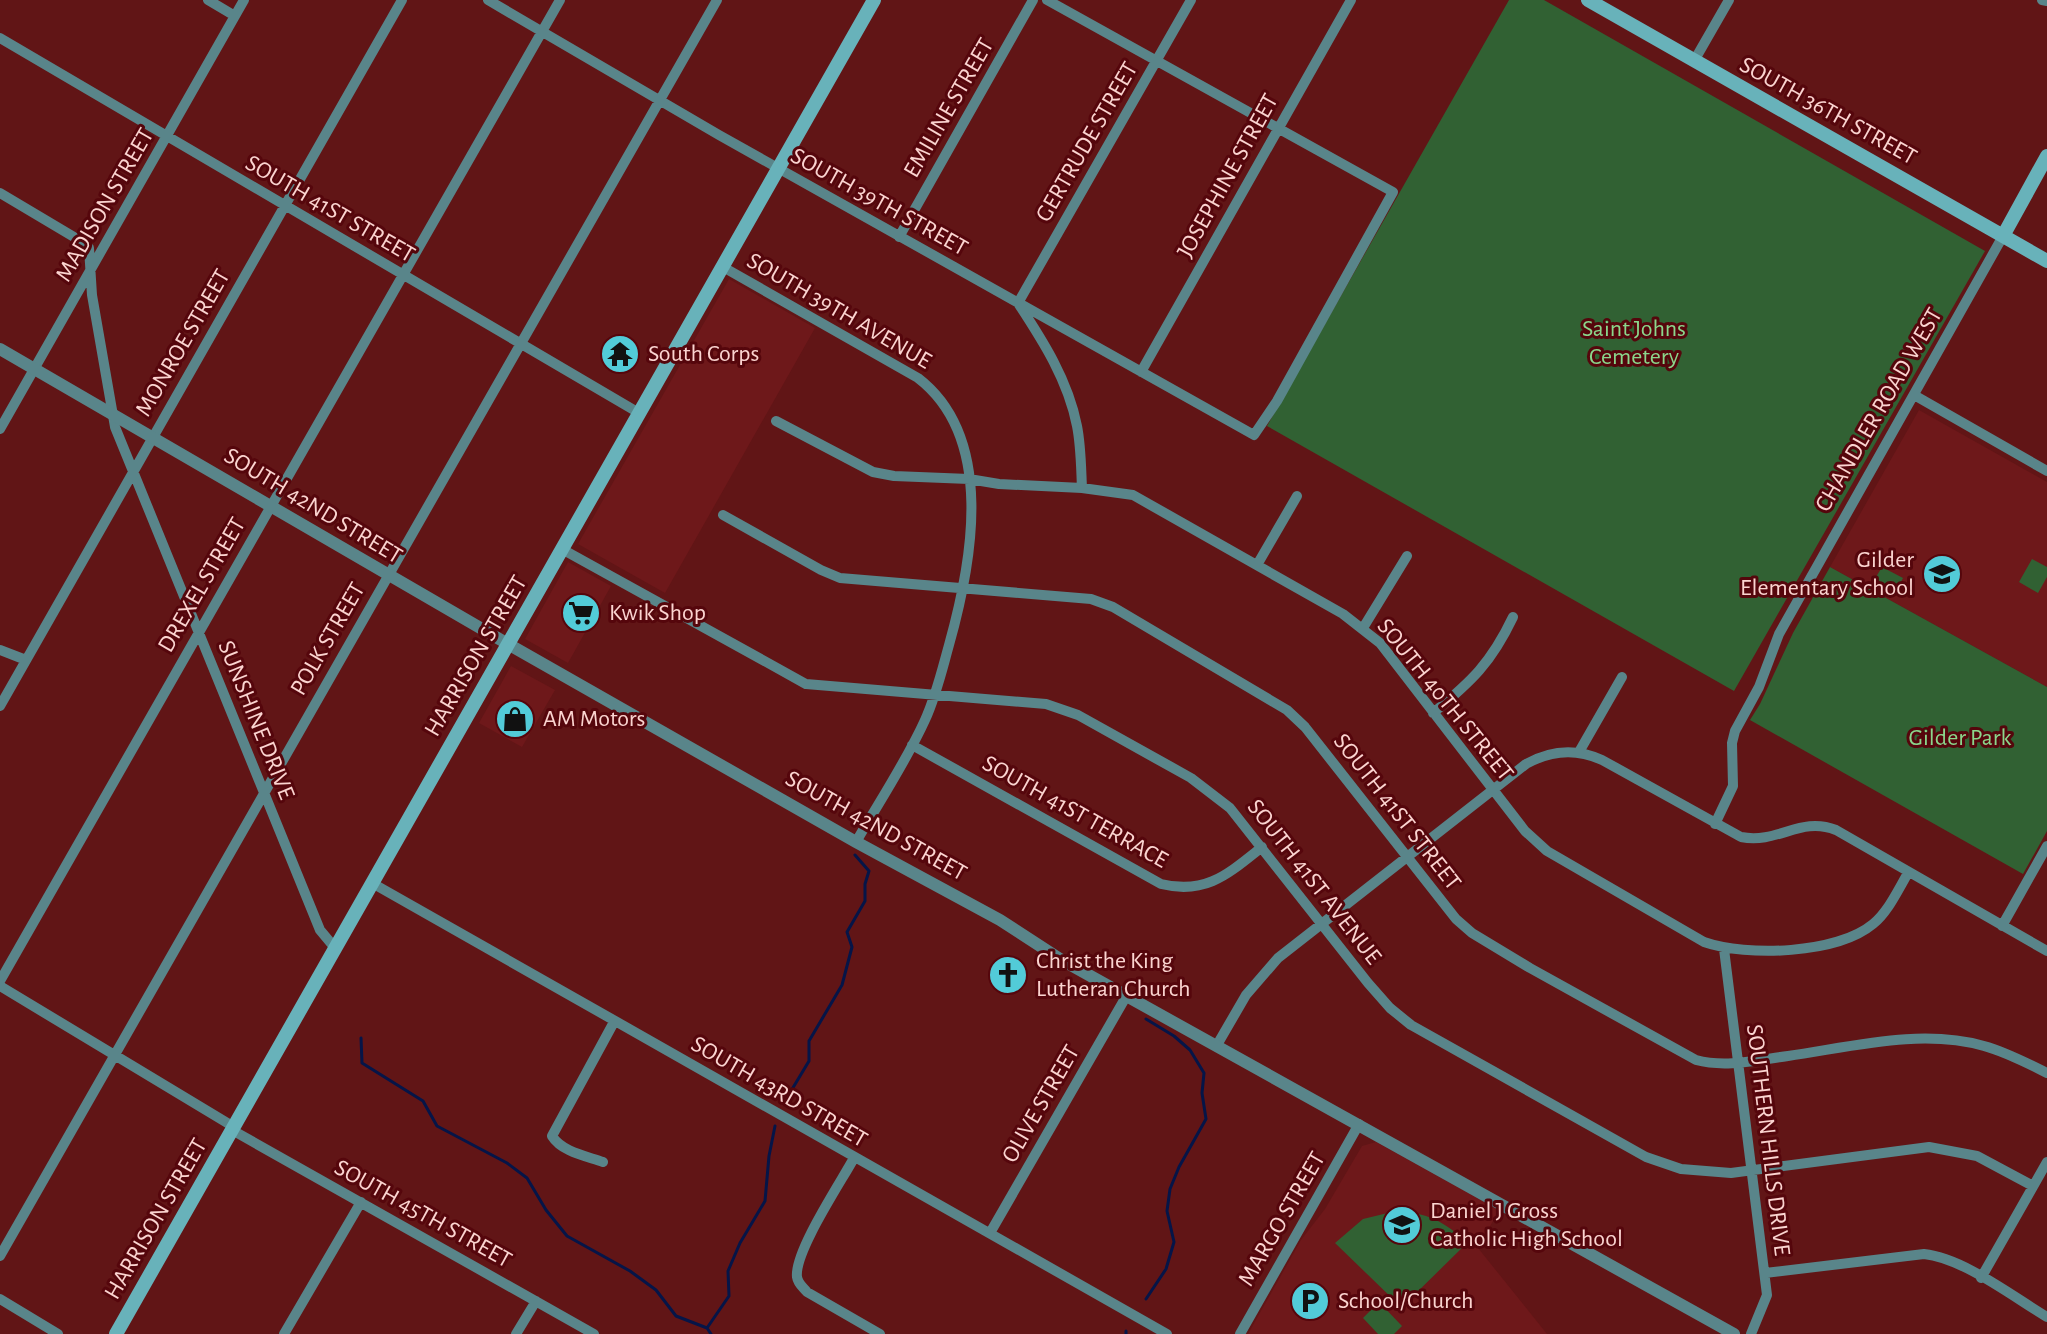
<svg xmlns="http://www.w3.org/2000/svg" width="2047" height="1334" font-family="'Alegreya Sans',sans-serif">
<rect width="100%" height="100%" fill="#611516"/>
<!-- built -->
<path fill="#6e181a" d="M 729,279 L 815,328 L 665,593 L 578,544 Z
M 1919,410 L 2047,482 L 2047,687 L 1830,567 Z
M 568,562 L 611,586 L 568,663 L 525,639 Z
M 511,666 L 555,690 L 522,747 L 479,723 Z
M 1376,1142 L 1499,1210 L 1478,1248 L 1547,1334 L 1248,1334 L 1301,1240 L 1325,1209 L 1362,1146 Z"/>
<!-- green -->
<path fill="#316133" d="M 1509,0 L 1544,0 L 1985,251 L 1734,691 L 1267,426 Z
M 2032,559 L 2047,567 L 2047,577 L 2038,593 L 2019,582 Z
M 1830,567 L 2047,687 L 2047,831 L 2023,874 L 1750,720 L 1760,704 L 1793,633 Z
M 1882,567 L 1903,578 L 1895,594 L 1873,582 Z
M 1396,1211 C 1426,1212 1446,1222 1467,1243 L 1405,1304 L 1397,1303 L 1335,1243 L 1363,1219 Z
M 1379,1302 L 1402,1326 L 1394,1334 L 1378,1334 L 1363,1318 Z"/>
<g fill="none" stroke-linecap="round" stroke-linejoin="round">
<!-- stream -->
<path stroke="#051548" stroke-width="3" d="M 1146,1019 L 1174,1036 L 1190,1050 L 1204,1073 L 1202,1093 L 1206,1119 L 1179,1167 L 1170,1189 L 1167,1211 L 1174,1242 L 1166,1269 L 1146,1299
M 361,1038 L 362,1063 L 423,1101 L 437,1126 L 507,1163 L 527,1178 L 546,1210 L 567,1236 L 630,1271 L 656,1290 L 676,1316 L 707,1328 L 711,1334
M 788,1096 L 809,1061 L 809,1041 L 842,985 L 852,947 L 847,932 L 865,901 L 865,884 L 869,871 L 855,855
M 707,1328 L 729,1296 L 728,1271 L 740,1243 L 765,1201 L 769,1156 L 775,1126
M 1126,1334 L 1126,1331"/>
<!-- minor -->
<path stroke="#59858a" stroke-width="10" d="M 208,0 L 235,16
M 488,0 L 719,135 L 1254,435 L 1277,401 L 1393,192 L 1047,0
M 2042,0 L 2047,1
M 0,38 L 639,413
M 1694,61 L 1729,0
M 0,193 L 79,240 L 89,248 L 92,295 L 115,427 L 320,930 L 335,948
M 899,237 L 1033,0
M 723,267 L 918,378 C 996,438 972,563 949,645 C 942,670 936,696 925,720 C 906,762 879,802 856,842
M 1141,372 L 1351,0
M 1914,395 L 2047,471
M 776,421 L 873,472 L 894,476 L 969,479 L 999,484 L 1082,488 L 1133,495 L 1343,614 L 1380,643 L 1525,831 L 1547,851 L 1704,942 C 1747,957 1837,954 1873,924 C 1888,912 1898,890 1908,873
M 0,429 L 244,0
M 1082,488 C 1081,467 1081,446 1077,426 C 1068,380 1043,341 1018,303 L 1191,0
M 723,515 L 821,570 L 840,578 L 1091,599 L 1113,607 L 1287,710 L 1305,727 L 1456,919 L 1472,933 L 1530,968 L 1696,1060 C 1726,1068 1757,1060 1788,1056 C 1851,1047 1921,1028 1984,1046 C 2006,1052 2027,1063 2047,1073
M 562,549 L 806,684 L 1046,704 L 1078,715 L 1191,778 L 1230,808 L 1368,983 L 1390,1008 L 1411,1025 L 1646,1157 L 1681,1169 L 1731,1173 L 1929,1147 L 1977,1156 L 2033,1186
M 1257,565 L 1297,496
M 1363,628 L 1407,556
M 0,650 L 26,660
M 0,706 L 402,0
M 1433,713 C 1472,681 1491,663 1513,617
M 912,745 L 1161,884 C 1206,895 1228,874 1262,847
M 1579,752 L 1622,677
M 1715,824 L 1733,786 L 1732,743 L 1735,731 L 1759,687 L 1779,634 L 2003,236
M 372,883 L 1167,1334
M 2002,926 L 2047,846
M 1724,949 L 1767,1295 L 1751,1334
M 0,981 L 560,0
M 0,986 L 234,1127
M 1217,1045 L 1246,995 L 1278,958 L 1526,764 C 1551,750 1576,748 1602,760 L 1741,837 C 1779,844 1800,816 1836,830 L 2047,951
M 232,1130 L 594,1334
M 854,1158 C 841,1182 794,1252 797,1277 C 798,1284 803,1287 807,1292 L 880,1334
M 603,1162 C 586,1156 562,1152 552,1136 L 614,1022
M 990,1233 L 1127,995
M 0,1256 L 717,0
M 1765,1273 L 1924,1254 C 1963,1258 2012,1296 2047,1317
M 1981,1278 L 2047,1162
M 0,1299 L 58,1334
M 284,1334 L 361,1202
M 516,1334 L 536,1301
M 1240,1334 L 1359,1124"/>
<!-- tertiary -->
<path stroke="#59858a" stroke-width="12" d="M 0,349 L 508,644 L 856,842 L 1000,920 L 1060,959 L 1734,1334"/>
<!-- secondary -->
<path stroke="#68b2ba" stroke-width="14" d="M 1588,0 L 2047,261
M 2003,236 L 2047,156
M 116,1334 L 874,0"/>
</g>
<!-- icons -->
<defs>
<g id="temple-disc" transform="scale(2)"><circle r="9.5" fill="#52cbd8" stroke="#55060c"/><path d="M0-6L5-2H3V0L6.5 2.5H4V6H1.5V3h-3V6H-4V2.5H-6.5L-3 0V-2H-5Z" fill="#111"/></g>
<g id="school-disc" transform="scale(2)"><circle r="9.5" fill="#52cbd8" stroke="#55060c"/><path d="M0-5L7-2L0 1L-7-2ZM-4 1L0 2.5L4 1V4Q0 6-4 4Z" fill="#111"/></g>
<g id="supermarket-disc" transform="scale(2)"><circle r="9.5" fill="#52cbd8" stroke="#55060c"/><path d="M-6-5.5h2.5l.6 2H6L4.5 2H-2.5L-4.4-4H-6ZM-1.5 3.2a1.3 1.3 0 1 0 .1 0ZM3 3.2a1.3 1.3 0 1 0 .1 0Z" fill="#111"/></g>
<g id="shop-disc" transform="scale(2)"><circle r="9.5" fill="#52cbd8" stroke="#55060c"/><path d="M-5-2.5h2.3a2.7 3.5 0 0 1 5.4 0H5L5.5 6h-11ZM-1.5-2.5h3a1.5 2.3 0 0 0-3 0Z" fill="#111"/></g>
<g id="church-disc" transform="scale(2)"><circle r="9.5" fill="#52cbd8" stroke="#55060c"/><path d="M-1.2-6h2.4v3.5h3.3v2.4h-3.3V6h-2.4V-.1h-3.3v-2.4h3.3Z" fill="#111"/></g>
<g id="parking-disc" transform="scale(2)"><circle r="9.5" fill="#52cbd8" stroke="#55060c"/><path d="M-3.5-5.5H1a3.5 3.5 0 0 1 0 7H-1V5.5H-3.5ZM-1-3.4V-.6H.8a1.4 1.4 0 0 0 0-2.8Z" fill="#111"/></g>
</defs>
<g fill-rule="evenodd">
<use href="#temple-disc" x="620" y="354"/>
<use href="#school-disc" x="1942" y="574"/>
<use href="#supermarket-disc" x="581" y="613"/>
<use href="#shop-disc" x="515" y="719"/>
<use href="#church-disc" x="1008" y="975"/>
<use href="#school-disc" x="1402" y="1225"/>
<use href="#parking-disc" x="1310" y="1301"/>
</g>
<g text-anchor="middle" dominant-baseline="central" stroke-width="6" stroke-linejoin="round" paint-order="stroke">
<!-- street labels -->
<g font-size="24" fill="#fbd4d0" stroke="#55060c">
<text transform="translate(949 108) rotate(-60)">EMILINE STREET</text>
<text transform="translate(1828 111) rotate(29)">SOUTH 36TH STREET</text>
<text transform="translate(1087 142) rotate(-60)">GERTRUDE STREET</text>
<text transform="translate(1228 176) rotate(-61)">JOSEPHINE STREET</text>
<text transform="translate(879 202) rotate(29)">SOUTH 39TH STREET</text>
<text transform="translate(105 205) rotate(-60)">MADISON STREET</text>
<text transform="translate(330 209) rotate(30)">SOUTH 41ST STREET</text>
<text transform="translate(839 311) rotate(30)">SOUTH 39TH AVENUE</text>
<text transform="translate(183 343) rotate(-60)">MONROE STREET</text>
<text transform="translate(1879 410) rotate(-60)">CHANDLER ROAD WEST</text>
<text transform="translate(313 506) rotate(31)">SOUTH 42ND STREET</text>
<text transform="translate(202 585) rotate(-60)">DREXEL STREET</text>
<text transform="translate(328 639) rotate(-60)">POLK STREET</text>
<text transform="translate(476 656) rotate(-60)">HARRISON STREET</text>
<text transform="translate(1445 700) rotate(51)">SOUTH 40TH STREET</text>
<text transform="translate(256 720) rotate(68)">SUNSHINE DRIVE</text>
<text transform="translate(1075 812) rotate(29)">SOUTH 41ST TERRACE</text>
<text transform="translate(1397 812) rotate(52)">SOUTH 41ST STREET</text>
<text transform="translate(876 826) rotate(29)">SOUTH 42ND STREET</text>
<text transform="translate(1314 882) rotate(52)">SOUTH 41ST AVENUE</text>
<text transform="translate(779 1092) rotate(30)">SOUTH 43RD STREET</text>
<text transform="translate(1041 1104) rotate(-60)">OLIVE STREET</text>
<text transform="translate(1768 1140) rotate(83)">SOUTHERN HILLS DRIVE</text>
<text transform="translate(423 1214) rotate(29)">SOUTH 45TH STREET</text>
<text transform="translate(156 1219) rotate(-60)">HARRISON STREET</text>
<text transform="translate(1282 1219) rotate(-60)">MARGO STREET</text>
</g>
<!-- park labels -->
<g font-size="24" fill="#8bd78c" stroke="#55060c">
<text x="1634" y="329">Saint Johns<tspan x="1634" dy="28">Cemetery</tspan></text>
<text x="1960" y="738">Gilder Park</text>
</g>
<!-- poi labels -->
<g font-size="24" fill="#fbd4d0" stroke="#55060c" text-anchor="start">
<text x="648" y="354">South Corps</text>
<text x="1914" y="560" text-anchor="end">Gilder<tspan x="1914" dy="28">Elementary School</tspan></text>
<text x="609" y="613">Kwik Shop</text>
<text x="543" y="719">AM Motors</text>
<text x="1036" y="961">Christ the King<tspan x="1036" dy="28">Lutheran Church</tspan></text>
<text x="1430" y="1211">Daniel J Gross<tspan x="1430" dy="28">Catholic High School</tspan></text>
<text x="1338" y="1301">School/Church</text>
</g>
</g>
</svg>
